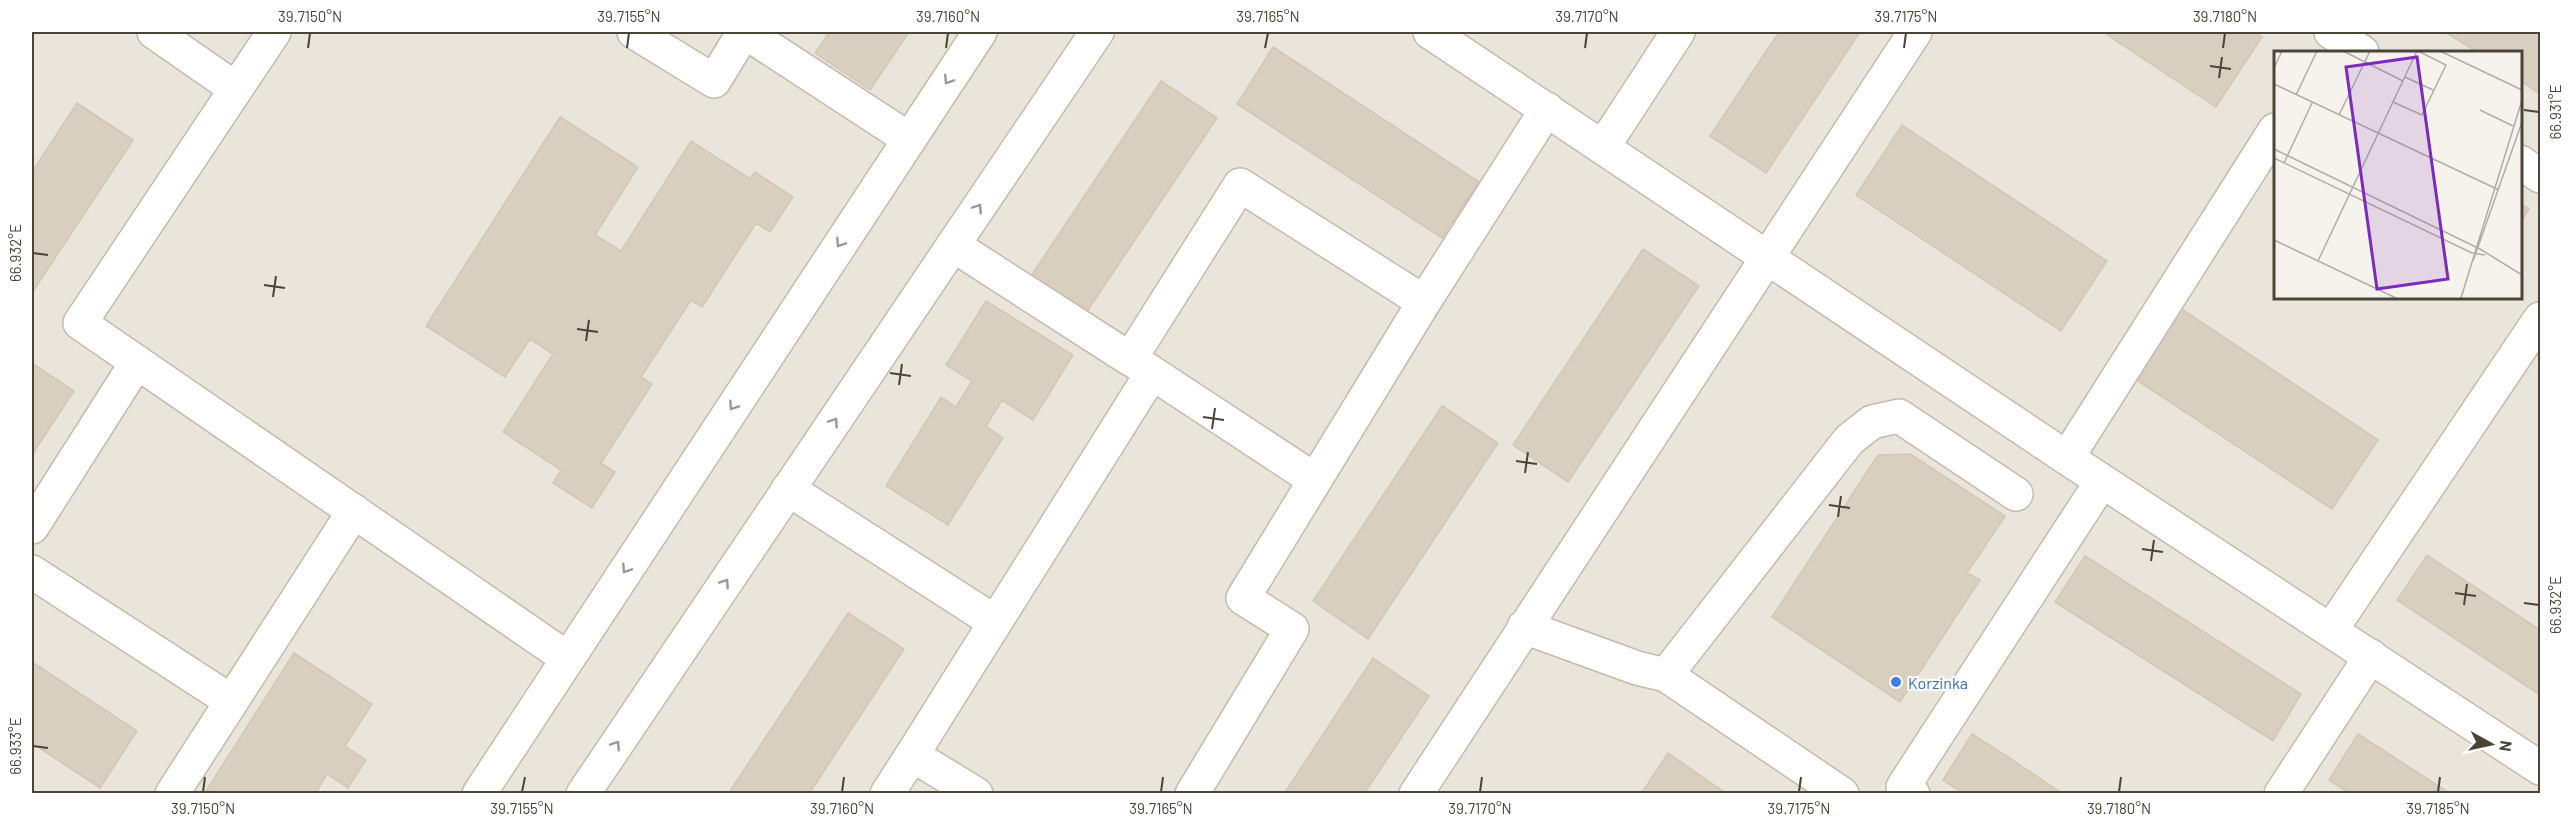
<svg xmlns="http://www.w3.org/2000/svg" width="2572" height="825" font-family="Barlow,sans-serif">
<rect width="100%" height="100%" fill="#f6f3ec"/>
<!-- residential -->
<path fill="#eae5da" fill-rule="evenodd" d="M 32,32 L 2540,32 L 2540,793 L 32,793 ZM 2275,52 L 2520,52 L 2520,297 L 2275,297 Z"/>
<!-- building -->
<path fill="#d8cfc1" stroke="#d3c7b4" stroke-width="1.5" d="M 829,32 L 909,32 L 870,90 L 815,53 Z
M 1779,32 L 1860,32 L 1766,173 L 1710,136 Z
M 2103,32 L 2254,32 L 2262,37 L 2216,107 Z
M 2445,32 L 2540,32 L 2540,94 L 2520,80 L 2520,52 L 2477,52 Z
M 1273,47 L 1479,182 L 1442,238 L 1237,104 Z
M 1161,81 L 1217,118 L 1086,313 L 1031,276 Z
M 77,103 L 133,140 L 32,293 L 32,172 Z
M 560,117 L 638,167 L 595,235 L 621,251 L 691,141 L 750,179 L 755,172 L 793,197 L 770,232 L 756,223 L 702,307 L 691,300 L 641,377 L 652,384 L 601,463 L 615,472 L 592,508 L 553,483 L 561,470 L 503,432 L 553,354 L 530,339 L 505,377 L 426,326 Z
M 1902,125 L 2107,261 L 2061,331 L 1856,195 Z
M 2520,203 L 2529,209 L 2520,223 Z
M 1643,249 L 1699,286 L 1568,482 L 1513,445 Z
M 986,301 L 1073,355 L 1033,420 L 1002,400 L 986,426 L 1003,438 L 948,525 L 886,486 L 941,397 L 956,407 L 972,381 L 946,365 Z
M 2173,303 L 2378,440 L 2332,509 L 2126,373 Z
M 32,363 L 74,391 L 32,455 Z
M 1442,406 L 1498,443 L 1368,639 L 1313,601 Z
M 1910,454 L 2005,516 L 1967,573 L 1980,580 L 1900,702 L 1772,617 L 1878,455 Z
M 2427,555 L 2540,630 L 2540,695 L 2397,600 Z
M 2085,556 L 2301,694 L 2273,741 L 2055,602 Z
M 848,613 L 904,649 L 809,794 L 728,794 Z
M 294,653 L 372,704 L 345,746 L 366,760 L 348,788 L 327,774 L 315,794 L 204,794 Z
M 1373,658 L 1429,696 L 1364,794 L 1284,794 Z
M 32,662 L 137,731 L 100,788 L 32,743 Z
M 1972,734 L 2008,757 L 2063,794 L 1964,794 L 1943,780 Z
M 2358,734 L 2451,794 L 2350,794 L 2329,780 Z
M 1668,753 L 1727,794 L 1641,794 Z"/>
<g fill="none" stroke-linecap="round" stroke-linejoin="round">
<!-- minor casing -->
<g stroke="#c2bbae" stroke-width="36">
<path id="minor" d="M 154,32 L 236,89
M 274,32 L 80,323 L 567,658
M 634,32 L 714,81 L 744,32
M 745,32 L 909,139
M 1430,32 L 2067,458 L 2540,768
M 2331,32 L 2362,52
M 1603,147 L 1678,32
M 2520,162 L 2540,176
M 953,245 L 1130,359 L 1240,185 L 1424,302 L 1547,109
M 1134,361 L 1315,480
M 2067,458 L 2275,130
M 788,489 L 995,622
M 32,527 L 137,362
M 32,572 L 231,701
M 1524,627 L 1637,668 L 1666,675 L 1849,440 L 1872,422 L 1899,416 L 2016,494
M 2331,630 L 2540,319
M 1666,675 L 1842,794
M 172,794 L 354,511
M 479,794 L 980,32
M 583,794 L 1097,32
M 887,794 L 912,755
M 976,794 L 912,755 L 1152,373
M 1192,794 L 1292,629 L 1243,598 L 1424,302
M 1416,794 L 1915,32
M 1913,794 L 1903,787 L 2102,481
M 2281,794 L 2371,656"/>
</g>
<!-- minor -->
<use href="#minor" stroke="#fff" stroke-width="33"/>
</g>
<!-- one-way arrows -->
<defs><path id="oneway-chevron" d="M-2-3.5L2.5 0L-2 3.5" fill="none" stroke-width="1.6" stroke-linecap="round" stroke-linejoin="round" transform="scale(1.5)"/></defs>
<g stroke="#9c9892">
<use href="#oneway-chevron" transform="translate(948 80) rotate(123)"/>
<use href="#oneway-chevron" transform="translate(978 208) rotate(-56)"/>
<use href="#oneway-chevron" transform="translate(840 243) rotate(123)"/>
<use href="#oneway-chevron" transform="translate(733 406) rotate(123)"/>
<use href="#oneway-chevron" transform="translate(834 422) rotate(-56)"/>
<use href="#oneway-chevron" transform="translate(626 569) rotate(123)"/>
<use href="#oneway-chevron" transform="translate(725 583) rotate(-56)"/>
<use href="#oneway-chevron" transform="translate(616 745) rotate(-56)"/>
</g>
<!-- ticks -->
<path fill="none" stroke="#4b4439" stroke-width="2" d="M 308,48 L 310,33M 627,48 L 629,33M 946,48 L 948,33M 1265,48 L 1268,33M 1585,48 L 1587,33M 1904,48 L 1906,33M 2223,48 L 2225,33M 2210,66 L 2231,69M 2219,78 L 2222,57M 2524,110 L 2539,112M 33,253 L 48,255M 264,285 L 285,288M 273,297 L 276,276M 577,329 L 598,332M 586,341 L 589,320M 890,373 L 911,376M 899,385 L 902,364M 1203,417 L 1224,420M 1212,429 L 1215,408M 1516,461 L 1537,464M 1525,473 L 1528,452M 1829,505 L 1850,508M 1838,517 L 1841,496M 2142,549 L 2163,552M 2151,561 L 2154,540M 2455,593 L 2476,596M 2524,603 L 2539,605M 2464,605 L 2467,584M 33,746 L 48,748M 203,792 L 205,777M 522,792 L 525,777M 842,792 L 844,777M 1161,792 L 1163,777M 1480,792 L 1482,777M 1799,792 L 1801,777M 2119,792 L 2121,777M 2438,792 L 2440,777"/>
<!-- markers -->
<circle fill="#3f7fe0" stroke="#fff" stroke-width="2" cx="1896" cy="682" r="6"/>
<g text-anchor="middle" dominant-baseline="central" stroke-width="4.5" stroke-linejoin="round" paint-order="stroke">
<!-- shop labels -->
<g font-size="16" fill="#366cbe" stroke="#fff" text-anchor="start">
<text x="1908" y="682">Korzinka</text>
</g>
</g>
<!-- overview -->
<g transform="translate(2274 51)">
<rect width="248" height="248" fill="#f6f3ec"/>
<path fill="none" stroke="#b2ada4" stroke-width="1.5" d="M 69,0 L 129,30M 166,0 L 248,39M 0,17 L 8,0M 131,26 L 159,39M 0,33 L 225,139M 22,44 L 43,0M 119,51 L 148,64 L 172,14 L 144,0M 206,59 L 239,75M 65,64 L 96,0M 0,98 L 206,198 L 248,224M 0,107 L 198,202 L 211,204M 10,112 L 38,52M 0,189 L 122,247M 44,210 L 143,0M 199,210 L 248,71M 187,247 L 248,49"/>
<path fill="#7b2cbf" fill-opacity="0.15" stroke="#7b2cbf" stroke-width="3" d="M 143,6 L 174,228 L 103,238 L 72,16 Z"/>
<rect width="248" height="248" fill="none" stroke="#4b4439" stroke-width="3"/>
</g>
<!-- border -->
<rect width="2572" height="825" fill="none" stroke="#ffffff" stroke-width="66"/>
<!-- north arrow -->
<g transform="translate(2491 744) rotate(98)" stroke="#ffffff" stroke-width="4.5" paint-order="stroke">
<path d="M0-4.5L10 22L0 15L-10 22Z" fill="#4b4439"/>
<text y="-9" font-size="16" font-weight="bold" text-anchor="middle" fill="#4b4439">N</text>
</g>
<rect x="33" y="33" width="2506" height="759" fill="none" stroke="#4b4439" stroke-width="2"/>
<g font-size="15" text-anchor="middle" fill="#4b4439">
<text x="310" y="22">39.7150°N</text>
<text x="629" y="22">39.7155°N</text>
<text x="948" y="22">39.7160°N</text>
<text x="1268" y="22">39.7165°N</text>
<text x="1587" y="22">39.7170°N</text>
<text x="1906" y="22">39.7175°N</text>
<text x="2225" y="22">39.7180°N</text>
<text transform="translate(2556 112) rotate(-90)" y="5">66.931°E</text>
<text transform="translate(16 253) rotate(-90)" y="5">66.932°E</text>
<text transform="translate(2556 605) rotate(-90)" y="5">66.932°E</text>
<text transform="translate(16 746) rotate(-90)" y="5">66.933°E</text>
<text x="203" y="814">39.7150°N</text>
<text x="522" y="814">39.7155°N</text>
<text x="842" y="814">39.7160°N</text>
<text x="1161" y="814">39.7165°N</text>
<text x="1480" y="814">39.7170°N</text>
<text x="1799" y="814">39.7175°N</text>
<text x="2119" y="814">39.7180°N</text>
<text x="2438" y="814">39.7185°N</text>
</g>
</svg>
